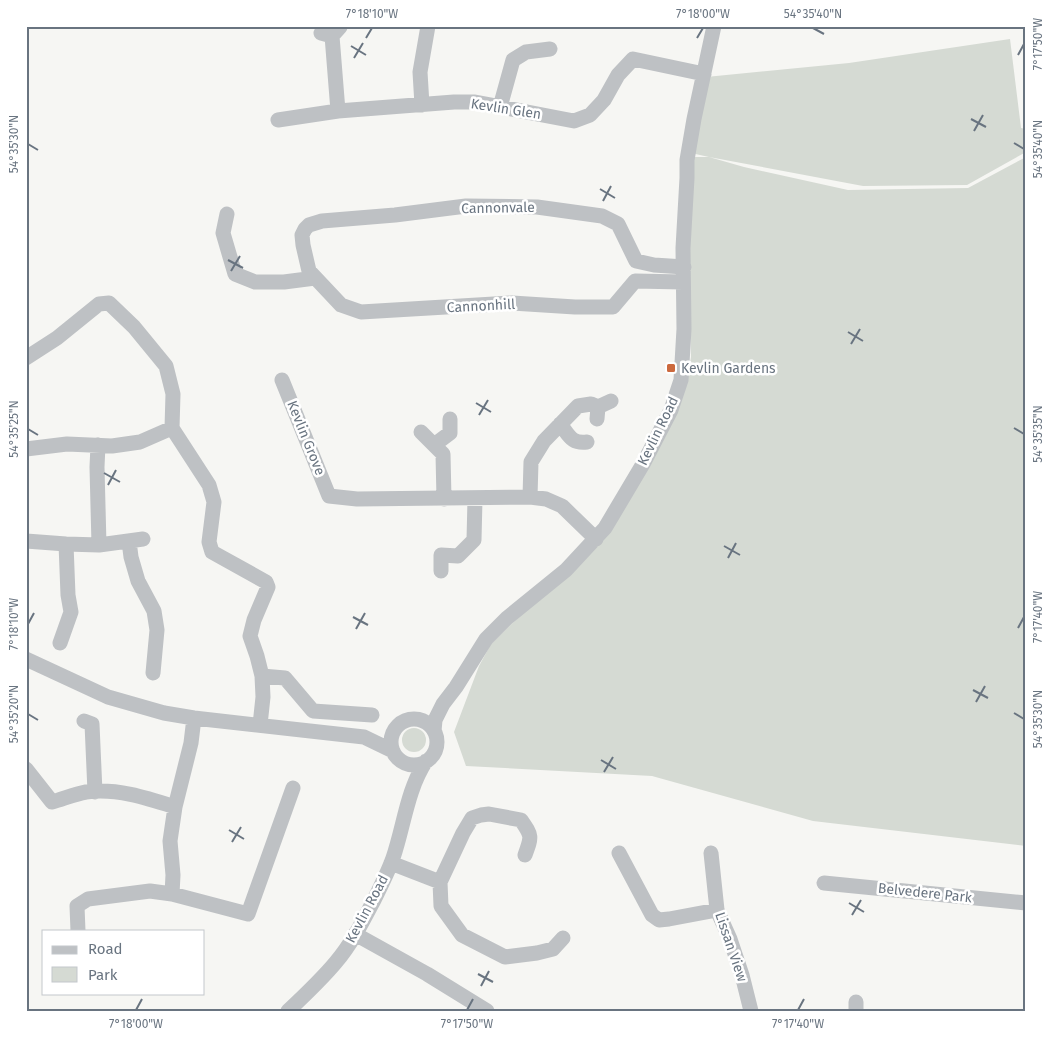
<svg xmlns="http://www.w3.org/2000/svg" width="1052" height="1037" font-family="'Fira Sans',sans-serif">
<rect width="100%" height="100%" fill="#f6f6f3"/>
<!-- green -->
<path fill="#d5dad3" d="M 1010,39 L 1021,128 L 1026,129 L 1026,152 L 967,185 L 863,186 L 709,157 L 744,167 L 848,190 L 968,188 L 1026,157 L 1026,846 L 813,821 L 652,776 L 466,766 L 454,732 L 479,666 L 491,644 L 531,605 L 568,574 L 686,386 L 691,357 L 690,307 L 688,281 L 693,157 L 709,157 L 691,153 L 706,77 L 849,63 Z
M402 740a12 12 0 1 1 24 0a12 12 0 1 1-24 0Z"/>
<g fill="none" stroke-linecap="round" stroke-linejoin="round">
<!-- minor -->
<path stroke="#bec1c4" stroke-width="15" d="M 321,33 L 332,36 L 340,27
M 332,36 L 338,111
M 422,105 L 420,72 L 428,26
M 500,107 L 513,60 L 526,52 L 550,49
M 278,120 L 338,111 L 454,102 L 475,102 L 574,121 L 590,115 L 604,100 L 618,75 L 633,59 L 704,74
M 227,214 L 223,233 L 235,274 L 255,282 L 284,282 L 315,278
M 683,282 L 635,281 L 613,307 L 575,307 L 512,303 L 361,312 L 341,305 L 309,271 L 303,245 L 302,235 L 305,229 L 309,225 L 322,221 L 395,215 L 466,206 L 537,207 L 602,216 L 618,224 L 636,261 L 654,265 L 684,267
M 26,358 L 57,338 L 99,304 L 109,303 L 134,327 L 166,366 L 173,394 L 172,428
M 282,380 L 329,496 L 357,499 L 530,497 L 546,499 L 562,506 L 596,539
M 597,419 L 598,407 L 611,401
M 560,424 C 569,435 571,444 587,442
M 172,428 L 209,485 L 214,502 L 209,542 L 212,552 L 266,582 L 268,587 L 254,620 L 250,636 L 257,656 L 262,676 L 263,697 L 260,725
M 421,432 L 443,454 L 444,499
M 98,445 L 97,467 L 99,545
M 434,445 L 450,433 L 450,419
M 26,449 L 67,444 L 112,446 L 140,442 L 172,428
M 530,497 L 531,462 L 544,441 L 578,406 L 591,404 L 598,407
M 26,541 L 66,544 L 99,545 L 143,539
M 129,541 L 131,557 L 138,581 L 154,611 L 157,630 L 153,673
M 441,571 L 441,555 L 458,556 L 474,540 L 475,499
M 60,643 L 71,612 L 68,595 L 66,544
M 26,659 L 108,697 L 164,713 L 194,718 L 364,737 L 393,751
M 262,676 L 285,678 L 313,711 L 372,715
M391 742a23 23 0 1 1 46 0a23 23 0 1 1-46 0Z
M 84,721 L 92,724 L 95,792
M 434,731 L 435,720 L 443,704 L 456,687 L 486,639 L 507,618 L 566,570 L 605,528 L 643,464 L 671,410 L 681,380 L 684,329 L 683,248 L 687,178 L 687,160 L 694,119 L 714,26
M 26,769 L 52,802 C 63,799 75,794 86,792 C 117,788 147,798 175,807
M 619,853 L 652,915 L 659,920 L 669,919 L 717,910
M 711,853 L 717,910 L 730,939 L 742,975 L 751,1011
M 391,863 L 440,882 L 441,906 L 462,935 L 505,957 L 537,953 L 553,949 L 563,938
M 440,882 L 463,833 L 472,818 L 481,815 L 489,814 L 521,820 C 532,836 532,836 525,855
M 824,883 L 1026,903
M 172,894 L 173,875 L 170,841 L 175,807 L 191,743 L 194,718
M 78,931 L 77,906 L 88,899 L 150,891 L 172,894 L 248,914 L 293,788
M 355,934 L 427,974 L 487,1011
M 856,1002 L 856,1011
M 288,1011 C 305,995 322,979 336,962 C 352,943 363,921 374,900 C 381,886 388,872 393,858 C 404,826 407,790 426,761"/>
</g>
<!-- ticks -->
<path fill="none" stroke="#697480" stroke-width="2" d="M 813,28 L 824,34M 366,38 L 372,28M 697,38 L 703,28M 351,46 L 366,55M 1018,55 L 1024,44M 354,58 L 363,43M 971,119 L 986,127M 974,131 L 983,115M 1014,143 L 1024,149M 28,144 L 38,150M 600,189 L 615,198M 603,201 L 611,186M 228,260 L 243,268M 231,271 L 240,256M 848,332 L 863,341M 851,344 L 860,329M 476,403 L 491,412M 479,415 L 488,400M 1014,428 L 1024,434M 28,429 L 38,435M 104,473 L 120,482M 108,485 L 116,470M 724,546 L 740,555M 728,558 L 736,543M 353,617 L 368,625M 28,624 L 34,613M 1018,628 L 1024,617M 356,629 L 365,613M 973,690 L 988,698M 976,702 L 985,686M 1014,713 L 1024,719M 28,714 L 38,720M 601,760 L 616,769M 604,772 L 613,757M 229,830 L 244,839M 232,842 L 241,827M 849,903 L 864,912M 852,915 L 861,900M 478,974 L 493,982M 481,986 L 489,971M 136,1010 L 142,999M 467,1010 L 473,999M 798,1010 L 804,999"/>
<!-- markers -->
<rect fill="#cc693d" stroke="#fff" stroke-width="2" x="666" y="363" width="10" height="10" rx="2.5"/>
<g text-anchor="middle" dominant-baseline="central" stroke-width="5" stroke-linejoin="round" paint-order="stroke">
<!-- street labels -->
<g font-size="14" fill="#697480" stroke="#fff">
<text transform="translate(506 109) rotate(9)">Kevlin Glen</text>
<text transform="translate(498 208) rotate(-1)">Cannonvale</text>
<text transform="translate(481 306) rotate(-3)">Cannonhill</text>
<text transform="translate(658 431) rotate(-64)">Kevlin Road</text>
<text transform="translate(306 438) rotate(68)">Kevlin Grove</text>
<text transform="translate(925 893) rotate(6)">Belvedere Park</text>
<text transform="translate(367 909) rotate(-62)">Kevlin Road</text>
<text transform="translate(731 947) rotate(71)">Lissan View</text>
</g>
<!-- poi labels -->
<g font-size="14" fill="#697480" stroke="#fff" text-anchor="start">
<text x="681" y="368">Kevlin Gardens</text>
</g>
</g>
<!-- border -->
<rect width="1052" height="1037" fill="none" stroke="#ffffff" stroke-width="55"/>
<!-- legend -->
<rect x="42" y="930" width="162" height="65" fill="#ffffff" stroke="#c3c7cc"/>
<rect x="52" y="946" width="25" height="8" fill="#bec1c4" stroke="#c3c7cc"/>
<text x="88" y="954" font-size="15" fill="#697480">Road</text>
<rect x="52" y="967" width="25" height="15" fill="#d5dad3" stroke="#c3c7cc"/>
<text x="88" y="980" font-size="15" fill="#697480">Park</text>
<rect x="28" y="28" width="996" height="982" fill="none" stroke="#697480" stroke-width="2"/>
<g font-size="12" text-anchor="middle" fill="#697480">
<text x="372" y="18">7°18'10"W</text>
<text x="703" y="18">7°18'00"W</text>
<text x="813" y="18">54°35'40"N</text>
<text transform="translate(1038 44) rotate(-90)" y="4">7°17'50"W</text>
<text transform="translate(14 144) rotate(-90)" y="4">54°35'30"N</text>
<text transform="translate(1038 149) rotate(-90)" y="4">54°35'40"N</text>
<text transform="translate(14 429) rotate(-90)" y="4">54°35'25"N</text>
<text transform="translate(1038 434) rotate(-90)" y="4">54°35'35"N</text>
<text transform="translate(1038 617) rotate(-90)" y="4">7°17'40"W</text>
<text transform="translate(14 624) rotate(-90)" y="4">7°18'10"W</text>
<text transform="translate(14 714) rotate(-90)" y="4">54°35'20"N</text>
<text transform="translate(1038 719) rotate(-90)" y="4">54°35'30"N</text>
<text x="136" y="1028">7°18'00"W</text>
<text x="467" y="1028">7°17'50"W</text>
<text x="798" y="1028">7°17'40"W</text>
</g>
</svg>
